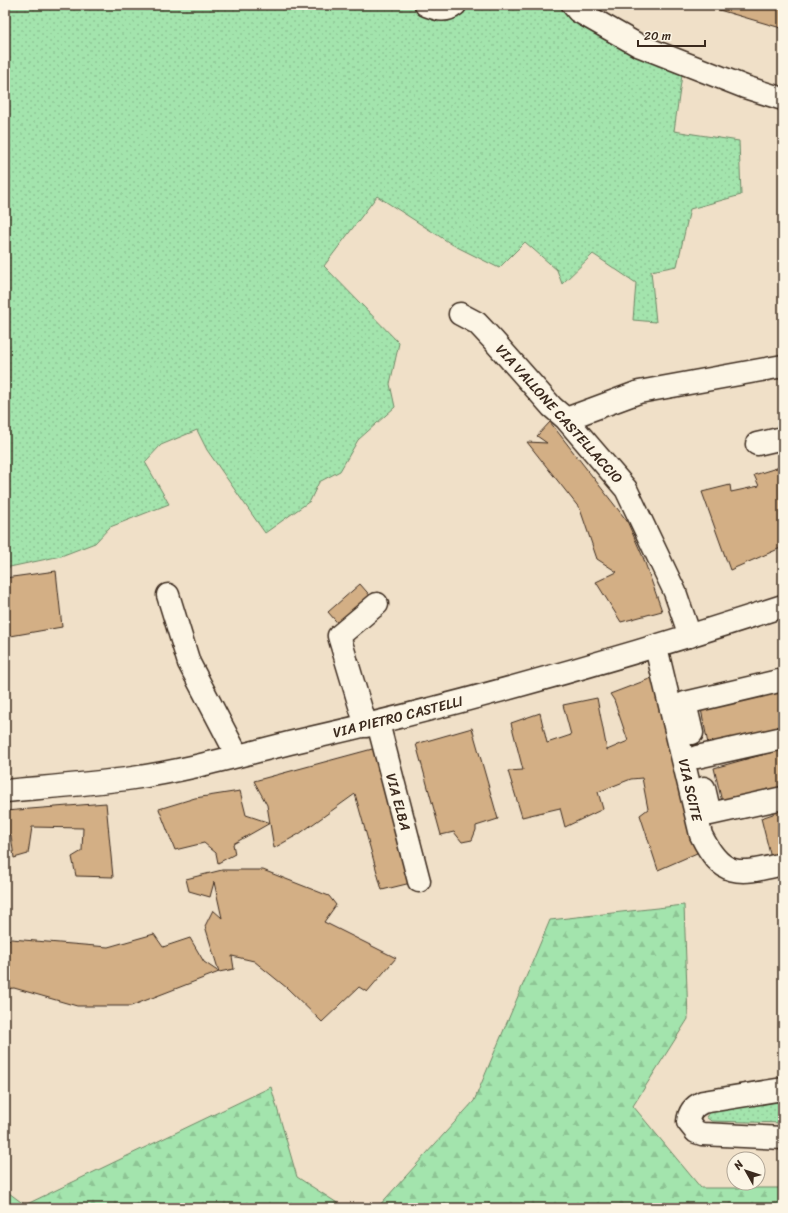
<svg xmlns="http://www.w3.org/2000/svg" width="788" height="1213" font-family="Sriracha,sans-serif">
<defs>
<pattern id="grass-dots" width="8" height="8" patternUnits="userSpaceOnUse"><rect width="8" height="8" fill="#a3e4ad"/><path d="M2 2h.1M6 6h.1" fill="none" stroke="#8dc494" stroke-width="1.8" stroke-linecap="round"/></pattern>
<pattern id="forest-firs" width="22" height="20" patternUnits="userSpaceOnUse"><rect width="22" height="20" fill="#a3e4ad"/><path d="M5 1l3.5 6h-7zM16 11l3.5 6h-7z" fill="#8dc494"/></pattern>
</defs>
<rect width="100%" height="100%" fill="#f0e0c8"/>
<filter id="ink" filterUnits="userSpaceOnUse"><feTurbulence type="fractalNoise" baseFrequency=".025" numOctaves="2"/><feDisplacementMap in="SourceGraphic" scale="8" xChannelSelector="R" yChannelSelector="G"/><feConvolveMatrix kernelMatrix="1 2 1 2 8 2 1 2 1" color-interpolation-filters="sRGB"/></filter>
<g filter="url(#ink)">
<!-- grass -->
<path fill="url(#grass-dots)" stroke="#6f8766" d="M 5,5 L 558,5 L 683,68 L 674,131 L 739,141 L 741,195 L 690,209 L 677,266 L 651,271 L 656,322 L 633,320 L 636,283 L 593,254 L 562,284 L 557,270 L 525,242 L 499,268 L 453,245 L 377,196 L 324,266 L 399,343 L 390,384 L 395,407 L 358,440 L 340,471 L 319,482 L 310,501 L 265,533 L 207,450 L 197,430 L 161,445 L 145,462 L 169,504 L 110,527 L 95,543 L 61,556 L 5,568 Z
M 783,1101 L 783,1123 L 711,1121 L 706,1117 L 710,1112 Z"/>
<!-- forest -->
<path fill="url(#forest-firs)" stroke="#6f8766" d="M 684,905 L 688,1019 L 633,1106 L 701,1188 L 783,1188 L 783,1208 L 377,1208 L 474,1101 L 550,920 Z
M 271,1087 L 297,1177 L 345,1208 L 5,1208 L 5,1190 L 25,1205 Z"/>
<!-- building -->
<path fill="#d3af85" stroke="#3b2a1e" d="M 702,5 L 783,5 L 783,28 L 781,28 Z
M 550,422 L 627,521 L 643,557 L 662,611 L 621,622 L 596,582 L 617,572 L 597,559 L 580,509 L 527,442 L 547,443 L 537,436 Z
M 780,467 L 783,474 L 783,547 L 730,570 L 702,492 L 730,485 L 731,492 L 759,486 L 754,475 Z
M 56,571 L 62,627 L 5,637 L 5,578 Z
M 360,584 L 373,599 L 341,627 L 328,612 Z
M 652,678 L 697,853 L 658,870 L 640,815 L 648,809 L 642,778 L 631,779 L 598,792 L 603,809 L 565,827 L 560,808 L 522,817 L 508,771 L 523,770 L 511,723 L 540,713 L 547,743 L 571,735 L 563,705 L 597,698 L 607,750 L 628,741 L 614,700 L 610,694 Z
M 783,692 L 783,735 L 710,754 L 701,709 Z
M 472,728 L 498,819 L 476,826 L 476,830 L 472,840 L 462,842 L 454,832 L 441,835 L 416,744 Z
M 376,748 L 419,881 L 382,890 L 355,794 L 299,834 L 274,848 L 267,805 L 254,781 Z
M 783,749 L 783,792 L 723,806 L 714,768 Z
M 240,791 L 246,815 L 270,823 L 233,844 L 235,854 L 218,863 L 216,853 L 204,843 L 175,850 L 159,809 L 195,798 Z
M 106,803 L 113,877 L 76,876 L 72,857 L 82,851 L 83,828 L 32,827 L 28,854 L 14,858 L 11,835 L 5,834 L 5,811 Z
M 783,804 L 783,855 L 771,858 L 761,818 L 773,814 L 777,806 Z
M 222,870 L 263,870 L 329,896 L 336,905 L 324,922 L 396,958 L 367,992 L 359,987 L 322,1022 L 287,988 L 254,961 L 232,956 L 234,969 L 219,972 L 205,926 L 213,910 L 222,918 L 214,882 L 210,897 L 189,891 L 186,879 Z
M 154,934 L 163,947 L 190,938 L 204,962 L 219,972 L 131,1006 L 77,1006 L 14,988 L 5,989 L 5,941 L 11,939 L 108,947 Z"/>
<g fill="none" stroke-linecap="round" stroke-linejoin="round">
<!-- minor casing -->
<g stroke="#3b2a1e" stroke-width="25">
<path id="minor" d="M 426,5 C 437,9 445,13 455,5
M 573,5 L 578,11 L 638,45 L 745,87 L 783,99
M 460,314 L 477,323 L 493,340 L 552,407 L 566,419 L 626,489 L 675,592 L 690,636
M 566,419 L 639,392 L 783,366
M 757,444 L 783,438
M 168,595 L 189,663 L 237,755
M 656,647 L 701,835 C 723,880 740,874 783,864
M 378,723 L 419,881
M 366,726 L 339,636 L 377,604
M 692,733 L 685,703 L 783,680
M 697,757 L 783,738
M 704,788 L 710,814 L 783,798
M 783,1089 L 703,1102 C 694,1106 689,1111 688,1122 L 696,1132 L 702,1134 L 783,1138"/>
</g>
<!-- tertiary casing -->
<g stroke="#3b2a1e" stroke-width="25">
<path id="tertiary" d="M 5,791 C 48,787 91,784 133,778 C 189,770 244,754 298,741 C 462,704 623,658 783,606"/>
</g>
<!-- minor -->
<use href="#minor" stroke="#fcf5e5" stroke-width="22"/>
<!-- tertiary -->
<use href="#tertiary" stroke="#fcf5e5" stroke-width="22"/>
</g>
</g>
<g text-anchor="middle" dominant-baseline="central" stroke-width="4" stroke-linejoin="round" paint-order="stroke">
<!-- street labels -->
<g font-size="14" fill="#3b2a1e" stroke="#fcf5e5">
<text transform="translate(559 414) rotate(48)">VIA VALLONE CASTELLACCIO</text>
<text transform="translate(398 717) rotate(-14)">VIA PIETRO CASTELLI</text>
<text transform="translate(690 790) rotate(77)">VIA SCITE</text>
<text transform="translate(398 802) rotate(75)">VIA ELBA</text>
</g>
</g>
<!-- margin -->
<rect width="788" height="1213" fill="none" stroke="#fcf5e5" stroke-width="20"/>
<rect x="10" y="10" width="768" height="1193" fill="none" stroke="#3b2a1e" stroke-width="1.5" filter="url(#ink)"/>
<!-- north arrow -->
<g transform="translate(746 1171) rotate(309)"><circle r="19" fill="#fcf5e5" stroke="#afa495"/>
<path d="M0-3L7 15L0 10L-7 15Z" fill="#3b2a1e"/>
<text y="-6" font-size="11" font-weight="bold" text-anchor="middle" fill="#3b2a1e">N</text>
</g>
<!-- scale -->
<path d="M638 40v6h67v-6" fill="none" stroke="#3b2a1e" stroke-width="2"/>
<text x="644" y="40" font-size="12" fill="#3b2a1e" stroke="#fcf5e5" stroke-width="3" paint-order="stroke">20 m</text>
</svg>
